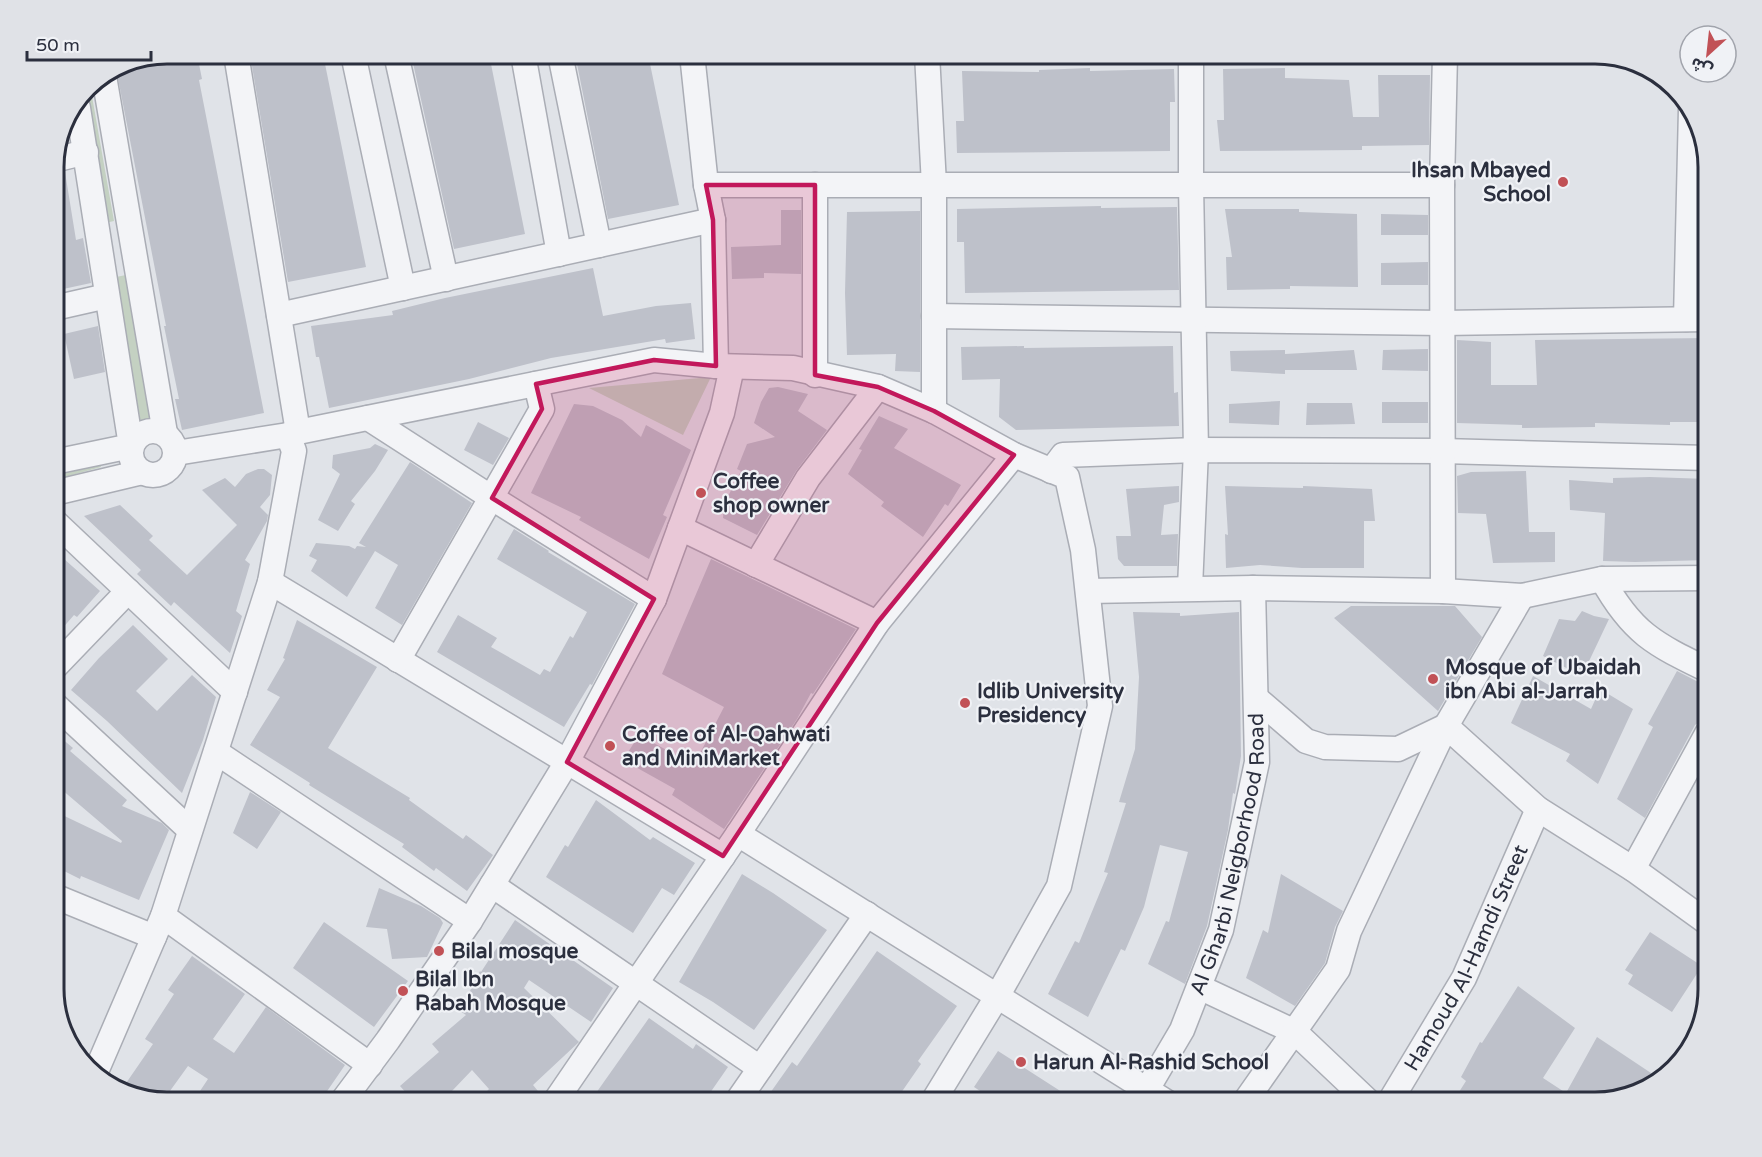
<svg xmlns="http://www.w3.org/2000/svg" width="1762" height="1157" font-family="'Varela Round','Noto Sans Arabic',sans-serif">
<rect width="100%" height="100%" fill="#e0e3e8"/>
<!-- green -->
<path fill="#c4d1c2" d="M 90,85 L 114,221 L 105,223 L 83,96 Z
M 126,275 L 152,423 L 141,424 L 116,277 Z
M 711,377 L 683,435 L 589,388 Z
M 100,464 L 101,467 L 54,480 L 54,474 Z"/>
<!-- building -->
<path fill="#bec1ca" d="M 170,54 L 197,54 L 202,79 L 199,80 L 264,413 L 182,430 L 175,399 L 179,399 L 164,326 L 166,326 L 116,68 L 123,63 Z
M 250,54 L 323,54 L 366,267 L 288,282 Z
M 411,54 L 489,54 L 525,234 L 454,249 Z
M 575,54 L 648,54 L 679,205 L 608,219 Z
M 1090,68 L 1090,71 L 1174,69 L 1175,102 L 1170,102 L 1170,151 L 957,153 L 956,121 L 964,121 L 962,71 L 1039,72 L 1039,70 Z
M 1285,68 L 1285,78 L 1349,80 L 1353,117 L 1379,117 L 1378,75 L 1430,75 L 1429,145 L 1362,146 L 1362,150 L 1220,151 L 1217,120 L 1224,120 L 1223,69 Z
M 65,172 L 76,240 L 83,238 L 91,283 L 54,291 L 54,174 Z
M 1101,206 L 1101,208 L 1177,207 L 1179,290 L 965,293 L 964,242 L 957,242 L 957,209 Z
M 1225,209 L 1299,209 L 1299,212 L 1357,214 L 1358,287 L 1290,286 L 1290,289 L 1227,290 L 1226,257 L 1232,257 Z
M 781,210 L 801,210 L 801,274 L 764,273 L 764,278 L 732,279 L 731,247 L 781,245 Z
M 920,211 L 920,372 L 895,371 L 896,354 L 847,355 L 845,293 L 847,212 Z
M 1381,214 L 1428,215 L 1428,235 L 1381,235 Z
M 1428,262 L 1428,285 L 1381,285 L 1381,263 Z
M 593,268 L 603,316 L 656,306 L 691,303 L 695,339 L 666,343 L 665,339 L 551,358 L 469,379 L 329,408 L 319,357 L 316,357 L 311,326 L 393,315 L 392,311 L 445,298 Z
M 98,326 L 105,372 L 74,379 L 64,334 Z
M 1708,338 L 1708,422 L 1670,422 L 1670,425 L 1595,423 L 1595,427 L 1522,428 L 1522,425 L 1457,423 L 1457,340 L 1491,342 L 1491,385 L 1537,385 L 1535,340 Z
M 1024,346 L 1024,348 L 1173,346 L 1174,393 L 1178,392 L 1179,426 L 1016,430 L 999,417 L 1000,379 L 962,380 L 961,347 Z
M 1428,349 L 1428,371 L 1382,370 L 1383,350 Z
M 1285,350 L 1285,354 L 1354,350 L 1357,370 L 1285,370 L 1285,374 L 1231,371 L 1230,351 Z
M 778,387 L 808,394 L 798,411 L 827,430 L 796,471 L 757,535 L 723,518 L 724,504 L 741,471 L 737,469 L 747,444 L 775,437 L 754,423 L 761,402 L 769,388 Z
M 1280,401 L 1279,425 L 1229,423 L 1229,404 Z
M 1382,402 L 1428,402 L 1428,423 L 1382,423 Z
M 1307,403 L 1352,403 L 1355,424 L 1306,425 Z
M 574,404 L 593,406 L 622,420 L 641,437 L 646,425 L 691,450 L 663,515 L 667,517 L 649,559 L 579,520 L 581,517 L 531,493 Z
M 879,416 L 908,429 L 894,448 L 961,485 L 948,506 L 945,504 L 923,537 L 881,506 L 884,502 L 848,474 L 862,450 L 859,449 Z
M 478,422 L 509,438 L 493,465 L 464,450 Z
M 375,444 L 388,450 L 375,471 L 351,501 L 355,504 L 338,531 L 318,520 L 340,474 L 332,468 L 333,455 L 370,448 Z
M 410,462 L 472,503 L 402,625 L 375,608 L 398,565 L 375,551 L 347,597 L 311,571 L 317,560 L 309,556 L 316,543 L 349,546 L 355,549 L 357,546 L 366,547 L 359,543 Z
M 258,469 L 264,469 L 272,475 L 270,495 L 260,507 L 268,515 L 267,521 L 245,560 L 250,564 L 236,611 L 242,616 L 230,653 L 174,602 L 171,606 L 137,574 L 141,570 L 84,516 L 120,505 L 153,536 L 149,540 L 187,575 L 237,525 L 202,490 L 225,478 L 235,487 L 246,474 Z
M 1526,471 L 1529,532 L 1555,532 L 1555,562 L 1493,563 L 1486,514 L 1458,513 L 1457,476 L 1471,472 Z
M 1613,478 L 1650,477 L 1708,479 L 1708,560 L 1635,562 L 1603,561 L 1605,513 L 1570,510 L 1569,480 L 1613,483 Z
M 1179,486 L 1179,502 L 1164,505 L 1161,535 L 1178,534 L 1177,566 L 1124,566 L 1118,559 L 1116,536 L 1131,536 L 1126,489 Z
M 1225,486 L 1303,488 L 1303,486 L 1372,489 L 1375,521 L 1364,521 L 1364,568 L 1302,568 L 1260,565 L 1226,568 L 1225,534 L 1228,535 Z
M 514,529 L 549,551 L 548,552 L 635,604 L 592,685 L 590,684 L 564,727 L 437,652 L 458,615 L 497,638 L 491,647 L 540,675 L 544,669 L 550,672 L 570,636 L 573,638 L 587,612 L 497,559 Z
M 54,550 L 100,591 L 77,617 L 74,615 L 54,638 Z
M 711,559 L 856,629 L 813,694 L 811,693 L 797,719 L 724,829 L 672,795 L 675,789 L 623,760 L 639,735 L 694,765 L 724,707 L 662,674 Z
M 1351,606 L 1455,606 L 1482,637 L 1438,711 L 1334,618 Z
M 1582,611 L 1594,616 L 1609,619 L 1582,676 L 1543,656 L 1559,619 L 1575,621 Z
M 1133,612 L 1180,613 L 1180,616 L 1239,612 L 1241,756 L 1235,794 L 1233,793 L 1228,830 L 1207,926 L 1185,984 L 1148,964 L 1166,921 L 1169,922 L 1188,852 L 1160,845 L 1144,907 L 1125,951 L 1121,949 L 1088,1017 L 1048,994 L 1075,941 L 1079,943 L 1108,873 L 1104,872 L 1126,803 L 1119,802 L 1135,749 L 1139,677 Z
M 297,620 L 377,667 L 328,748 L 410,798 L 409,800 L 463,839 L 466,835 L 493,855 L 467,891 L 436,868 L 434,871 L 402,847 L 404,844 L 309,785 L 310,783 L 250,745 L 280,697 L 267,690 L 285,659 L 283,658 Z
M 133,625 L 168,659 L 136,691 L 157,711 L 192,675 L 216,697 L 203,740 L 182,793 L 107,721 L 71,690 L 99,658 Z
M 1677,671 L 1708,687 L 1708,713 L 1705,718 L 1695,725 L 1645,818 L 1617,799 L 1653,727 L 1648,724 Z
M 1533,676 L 1591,709 L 1600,689 L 1633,709 L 1598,784 L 1566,761 L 1570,754 L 1511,723 Z
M 54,732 L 73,748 L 70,751 L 127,800 L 122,806 L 162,823 L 169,830 L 139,900 L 81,876 L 80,879 L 54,866 L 54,811 L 121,843 L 122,841 L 54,783 Z
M 250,792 L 281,812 L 257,849 L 233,833 Z
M 596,800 L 650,840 L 653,837 L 695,863 L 674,895 L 662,888 L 633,933 L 546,877 L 565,845 L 568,847 Z
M 742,874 L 773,893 L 827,930 L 754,1030 L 713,1002 L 679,982 Z
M 1281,874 L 1343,911 L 1335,927 L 1325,963 L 1295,1006 L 1246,978 L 1263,930 L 1268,933 Z
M 379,888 L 421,906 L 440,918 L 443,923 L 427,957 L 392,959 L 387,929 L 366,927 Z
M 515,920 L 613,988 L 591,1022 L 529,980 L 524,988 L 579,1042 L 533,1085 L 542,1096 L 535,1103 L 476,1103 L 489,1089 L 472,1070 L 452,1091 L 462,1103 L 415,1103 L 400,1086 L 439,1052 L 432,1044 L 466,1015 L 460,1011 L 480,971 L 481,972 Z
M 324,922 L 408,981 L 374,1027 L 293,968 Z
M 1650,932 L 1702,966 L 1672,1012 L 1628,984 L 1633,975 L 1625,970 Z
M 877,951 L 957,1006 L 918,1061 L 921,1064 L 894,1103 L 763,1103 L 792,1062 L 797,1066 Z
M 192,956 L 245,994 L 213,1039 L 234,1053 L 266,1007 L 345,1065 L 319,1103 L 192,1103 L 208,1079 L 188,1066 L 162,1102 L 122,1089 L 153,1044 L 145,1039 L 174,994 L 168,990 Z
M 1518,986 L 1575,1028 L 1543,1078 L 1566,1093 L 1597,1037 L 1660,1079 L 1651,1088 L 1595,1103 L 1452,1103 L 1466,1081 L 1461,1077 L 1480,1042 L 1482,1043 Z
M 649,1018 L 693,1049 L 696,1044 L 728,1067 L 703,1103 L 656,1103 L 643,1094 L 636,1103 L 589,1103 Z
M 998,1051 L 1079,1103 L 998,1103 L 974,1087 Z"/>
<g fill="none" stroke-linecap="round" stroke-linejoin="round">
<!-- minor casing -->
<g stroke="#aaadb5" stroke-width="27">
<g id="minor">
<path d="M 236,54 L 298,432"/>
<path d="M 353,54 L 403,288"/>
<path d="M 396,54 L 446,279"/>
<path d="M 523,54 L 559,254"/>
<path d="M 560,54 L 599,245"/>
<path d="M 692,54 L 706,185 L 713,220 L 716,366"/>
<path d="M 927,54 L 934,185 L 934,411"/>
<path d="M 104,76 L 165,433"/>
<path d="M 54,160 L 86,152"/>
<path d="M 706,185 L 1442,185"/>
<path d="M 54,308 L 107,296"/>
<path d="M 279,315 L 713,220"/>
<path d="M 934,316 L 1442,323 L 1708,319"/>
<path d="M 1686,319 L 1691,109"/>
<path d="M 815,375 L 815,185"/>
<path d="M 368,418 L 492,498 L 654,599"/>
<circle cx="153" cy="453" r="22"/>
<path d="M 176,453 L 288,435 L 298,432 L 654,360 L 716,366 L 793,368 L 878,387 L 934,411 L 1014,455 L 1067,477 L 1083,550 L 1100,706 L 1059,886 L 998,995 L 932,1103"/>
<path d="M 54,462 L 131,446 L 78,108"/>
<path d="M 1051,471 L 1063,455 L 1196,450 L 1442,451 L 1708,458"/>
<path d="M 54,493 L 142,472"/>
<path d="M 54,521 L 235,692"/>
<path d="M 680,528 L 877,623"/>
<path d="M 756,565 L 808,478 L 878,387"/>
<path d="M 1602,579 C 1632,633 1654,644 1708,670"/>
<path d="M 270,582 L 723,856"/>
<path d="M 1190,588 L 1196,450 L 1191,185 L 1191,54"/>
<path d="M 1088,591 L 1253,588 L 1443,591 L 1522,596 L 1602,579 L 1708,578"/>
<path d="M 1443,591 L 1442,185 L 1445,54"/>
<path d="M 398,660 L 542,409 L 536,384"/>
<path d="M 54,668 L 128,591"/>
<path d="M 1256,698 L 1306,741 L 1325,747 L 1398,749 L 1446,726 L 1538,809 L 1633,869 L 1708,923"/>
<path d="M 54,704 L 190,830"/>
<path d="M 216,752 L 470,921"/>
<path d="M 738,834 L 1168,1103"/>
<path d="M 1633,869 L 1708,732"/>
<path d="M 492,885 L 760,1068"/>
<path d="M 54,896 L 154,937"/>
<path d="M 163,916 L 370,1065"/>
<path d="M 1199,987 L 1295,1032 L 1370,1103"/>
<path d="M 95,1074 L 163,916 L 270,582 L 294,451 L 288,435"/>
<path d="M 341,1103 L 388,1040 L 470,921 L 567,762 L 654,599 L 722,413 L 732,367"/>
<path d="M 554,1103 L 738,834 L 877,623 L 1014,455"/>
<path d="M 736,1103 L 867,914"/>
<path id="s1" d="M 1139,1103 L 1182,1030 L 1221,930 L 1257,762 L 1253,588"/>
<path d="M 1244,1103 L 1338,969 L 1349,931 L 1446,726 L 1522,596"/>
<path id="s2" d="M 1389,1103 L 1464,978 L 1538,809"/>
</g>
</g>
<!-- minor -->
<use href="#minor" stroke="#f3f4f7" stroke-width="24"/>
</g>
<!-- marked area -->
<path fill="#c2185b" fill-opacity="0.2" stroke="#c2185b" stroke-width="4.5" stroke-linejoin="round" d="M 706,185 L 815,185 L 815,375 L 878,387 L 934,411 L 1014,455 L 877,623 L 723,856 L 567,762 L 654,599 L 492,498 L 542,409 L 536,384 L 654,360 L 716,366 L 713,220 Z"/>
<!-- markers -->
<g fill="#c15156" stroke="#f0f2f6" stroke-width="2">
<circle cx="1563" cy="182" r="6"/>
<circle cx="701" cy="493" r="6"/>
<circle cx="1433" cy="679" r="6"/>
<circle cx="965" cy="703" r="6"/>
<circle cx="610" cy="746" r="6"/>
<circle cx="439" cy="951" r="6"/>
<circle cx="403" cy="991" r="6"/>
<circle cx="1021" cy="1062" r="6"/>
</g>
<g text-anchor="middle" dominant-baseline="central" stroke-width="4.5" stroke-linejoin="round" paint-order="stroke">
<!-- poi labels -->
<g font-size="21" font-weight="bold" fill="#2b2f3e" stroke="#f0f2f6" text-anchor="start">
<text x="1551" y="170" text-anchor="end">Ihsan Mbayed<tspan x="1551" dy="24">School</tspan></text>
<text x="713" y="481">Coffee<tspan x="713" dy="24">shop owner</tspan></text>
<text x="1445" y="667">Mosque of Ubaidah<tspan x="1445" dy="24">ibn Abi al-Jarrah</tspan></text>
<text x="977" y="691">Idlib University<tspan x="977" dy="24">Presidency</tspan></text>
<text x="622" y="734">Coffee of Al-Qahwati<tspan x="622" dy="24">and MiniMarket</tspan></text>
<text x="451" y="951">Bilal mosque</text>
<text x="415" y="979">Bilal Ibn<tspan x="415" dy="24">Rabah Mosque</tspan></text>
<text x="1033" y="1062">Harun Al-Rashid School</text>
</g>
<!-- street labels -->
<g font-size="21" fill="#2b2f3e" stroke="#f0f2f6">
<text stroke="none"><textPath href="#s1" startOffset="268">Al Gharbi Neigborhood Road</textPath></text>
<text stroke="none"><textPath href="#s2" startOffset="165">Hamoud Al-Hamdi Street</textPath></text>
</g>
</g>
<!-- crop -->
<path d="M0 0H1762V1157H0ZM167 64H1595A103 103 0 0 1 1698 167V989A103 103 0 0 1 1595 1092H167A103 103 0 0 1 64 989V167A103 103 0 0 1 167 64Z" fill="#e0e2e7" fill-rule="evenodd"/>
<path fill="none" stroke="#2b2f3e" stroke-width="3" d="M167 64H1595A103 103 0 0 1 1698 167V989A103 103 0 0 1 1595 1092H167A103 103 0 0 1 64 989V167A103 103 0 0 1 167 64Z"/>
<!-- north arrow -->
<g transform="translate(1708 54) rotate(207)"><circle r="28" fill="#f0f2f6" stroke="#a1a4ac" stroke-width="1.5"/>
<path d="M0-4.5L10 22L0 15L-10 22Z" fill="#c15156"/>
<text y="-9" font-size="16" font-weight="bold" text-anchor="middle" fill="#2b2f3e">ش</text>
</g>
<!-- scale -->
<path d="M27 51v9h124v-9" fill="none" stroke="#2b2f3e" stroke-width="3"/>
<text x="36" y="51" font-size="18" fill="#2b2f3e" stroke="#f0f2f6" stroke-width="4.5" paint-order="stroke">50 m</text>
</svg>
